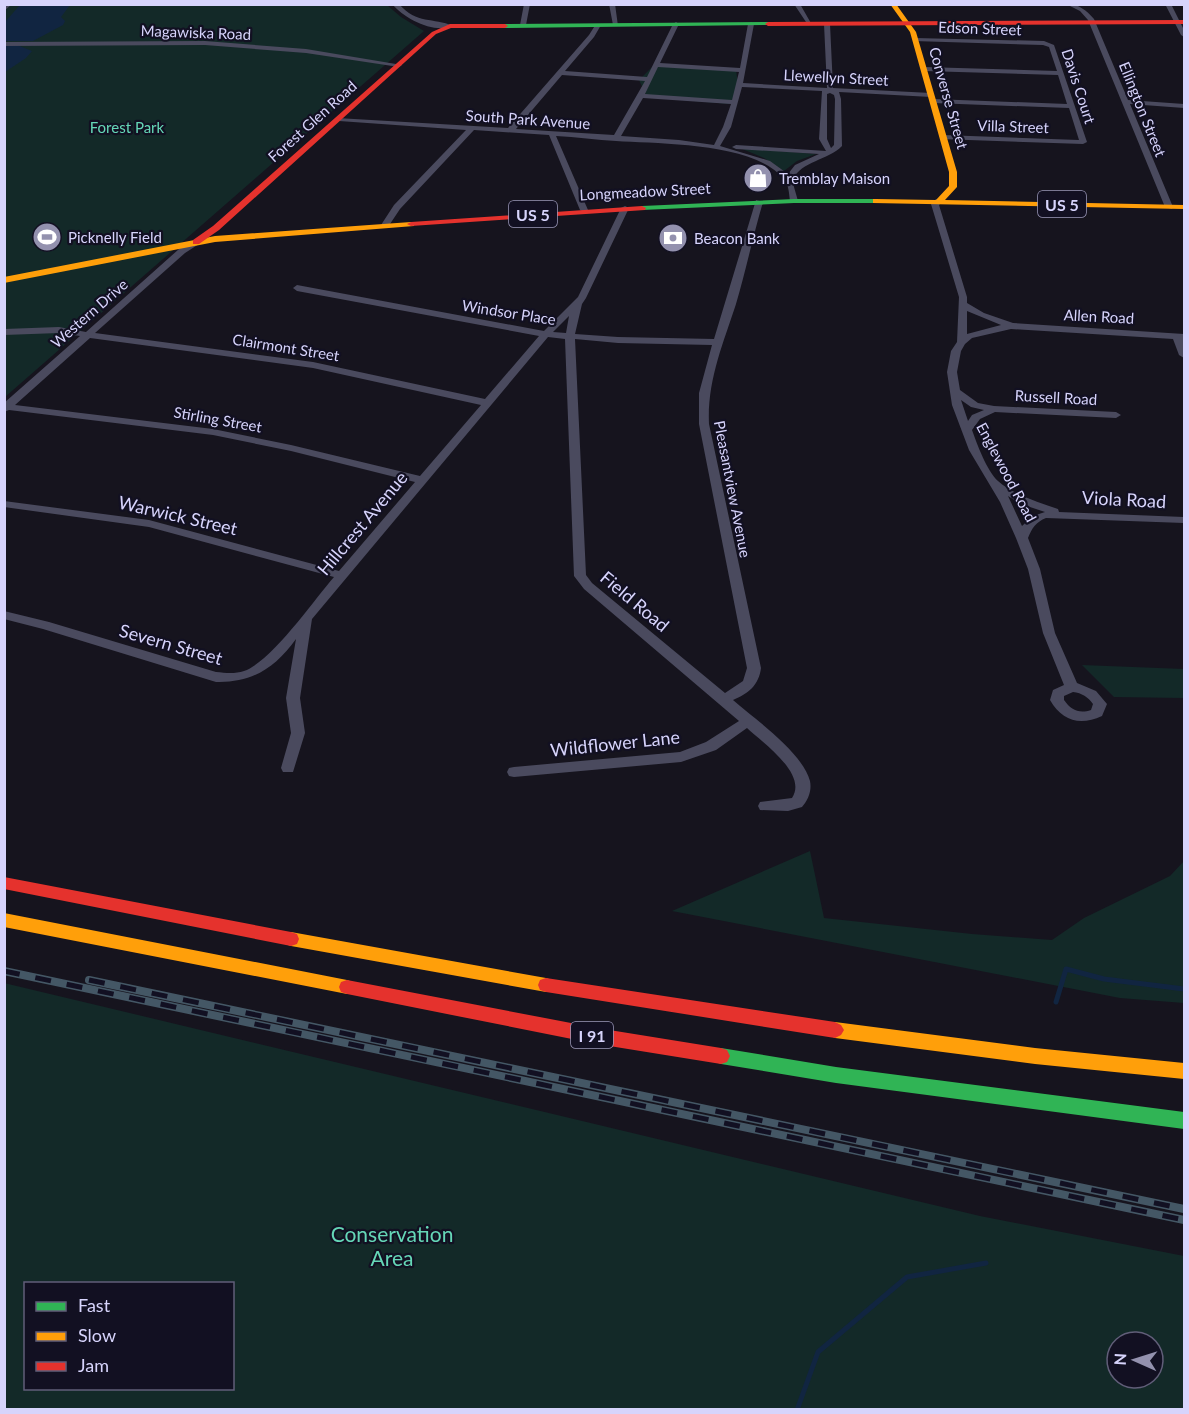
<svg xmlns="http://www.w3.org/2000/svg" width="1189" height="1414" font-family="Lato,sans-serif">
<rect width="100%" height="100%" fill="#16141e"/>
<!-- green -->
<path fill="#132928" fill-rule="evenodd" d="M 5,5 L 387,5 L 401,17 L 424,31 L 5,397 Z
M 654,65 L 736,70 L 739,91 L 729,104 L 647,97 L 639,80 Z
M 740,148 L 816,154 L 797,161 L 784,171 L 764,158 Z
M 1082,665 L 1184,669 L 1184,698 L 1114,697 Z
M 810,851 L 824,918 L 972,934 L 1052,940 L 1084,918 L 1170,876 L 1184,861 L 1184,1003 L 1120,998 L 672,911 Z
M 4,983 L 980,1216 L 1184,1256 L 1184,1409 L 5,1409 ZM 26,1284 L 232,1284 L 232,1388 L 26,1388 ZM 1117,1342 L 1153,1342 L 1153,1378 L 1117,1378 Z"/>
<!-- water -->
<path fill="#112541" d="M 20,5 L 20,4 L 70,5 L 61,17 L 65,21 L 63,25 L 33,41 L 5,41 L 5,22 Z
M 17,45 L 32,51 L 26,58 L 5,72 L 5,46 Z"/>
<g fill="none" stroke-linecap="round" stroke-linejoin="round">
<!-- stream -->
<path stroke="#112541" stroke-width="5" d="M 1056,1002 L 1066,969 L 1104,979 L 1184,989
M 797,1410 L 818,1352 L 907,1277 L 986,1263"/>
<!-- street -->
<path fill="#4a4a5e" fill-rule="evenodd" d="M 12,4 L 4,11 L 5,4 Z
M 392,4 L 399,4 C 417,25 433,17 453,26 C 434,34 405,19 392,4 Z
M 524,4 L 530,4 L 526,25 L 523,27 L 520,25 Z
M 609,4 L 615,4 L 618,26 L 613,25 Z
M 794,4 L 800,4 L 812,25 L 808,25 Z
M 1066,4 C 1079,4 1086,10 1094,19 L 1128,100 L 1184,104 L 1184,108 L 1130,104 L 1173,207 L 1172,209 L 1165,207 L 1088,20 L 1080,11 Z
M 1165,4 L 1171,4 L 1184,30 L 1184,37 L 1181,35 Z
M 676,22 L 679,24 L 660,63 L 740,68 L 748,24 L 751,22 L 754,24 L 743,83 L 827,88 L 824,24 L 827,22 L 830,24 L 833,88 L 931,93 L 934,95 L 931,97 L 839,92 L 841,99 L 842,146 C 827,161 803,160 792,180 L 798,201 L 794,203 L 790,201 C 789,194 789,185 784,179 C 754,142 659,144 616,141 C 597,140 576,137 556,136 L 588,210 L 584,212 L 580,210 L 549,135 L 474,130 L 400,209 L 388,227 L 382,227 L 381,225 L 394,205 L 466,130 L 339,121 L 335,119 L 337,118 L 508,128 L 589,35 L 596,24 L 601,25 L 594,37 L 565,71 L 647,77 L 673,24 ZM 658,67 L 739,72 L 732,100 L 645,94 ZM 562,75 L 645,81 L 614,135 L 516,129 ZM 742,87 L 822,91 L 819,139 L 826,151 L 736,145 L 732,147 L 736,149 L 819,154 L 795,165 L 788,174 L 770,161 L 720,146 L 731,127 ZM 830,93 L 834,95 L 835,99 L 834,145 L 831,148 L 827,139 L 827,94 ZM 643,98 L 731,104 L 723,127 L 714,145 L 679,140 L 621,136 Z
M 915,38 L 1044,41 L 1054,45 L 1087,142 L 1083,144 L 940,139 L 940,135 L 943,135 L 1079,140 L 1069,108 L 933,103 L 930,101 L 933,99 L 1067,104 L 1058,75 L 924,71 L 921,69 L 924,67 L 1057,71 L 1049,47 L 1043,45 L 913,41 Z
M 205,41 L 306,49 L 402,65 L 399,67 L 306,53 L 205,45 L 4,46 L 4,42 Z
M 936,199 L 943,201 L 939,205 L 967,297 L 967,303 L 984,313 L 1013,323 L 1184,334 L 1184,358 L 1179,355 L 1173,339 L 1011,329 L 972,338 L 965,344 L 961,351 L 957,372 L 960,390 L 978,403 L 994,406 L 1116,412 L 1121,415 L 1116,418 L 995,412 L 980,419 L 972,430 C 977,444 987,471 998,481 C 1014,495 1038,502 1058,509 L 1059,512 L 1184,517 L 1184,523 L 1046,518 C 1036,522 1032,528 1028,538 L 1040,569 L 1055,633 L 1077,683 L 1096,691 L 1107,704 L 1102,716 C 1080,726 1062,721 1050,700 L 1053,690 L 1064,685 L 1043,633 L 1028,569 L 1016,538 L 1000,502 L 969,450 L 952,405 L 947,372 L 951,351 L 957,342 L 959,297 L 931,204 ZM 967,311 L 1001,325 L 967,334 ZM 961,400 L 971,407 L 984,410 L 972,415 L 968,421 ZM 1008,496 L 1021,504 L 1045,512 L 1033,516 L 1022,526 ZM 1073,692 C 1082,693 1088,697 1093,704 L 1091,710 C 1079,714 1071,710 1064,700 L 1064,696 Z
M 756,200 L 763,202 C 753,236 746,270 736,304 C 723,344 707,381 709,424 L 761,668 C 759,685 748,694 733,700 C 756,720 802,752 810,781 C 812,791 808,800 802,807 L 788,811 L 760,810 L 758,806 L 760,802 L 792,798 C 808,774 763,743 747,728 L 716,750 L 681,762 L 514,777 L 509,776 L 507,772 L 509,768 L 514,767 L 680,752 L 706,742 L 739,721 L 584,589 L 574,576 L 565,339 L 548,337 L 312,619 L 300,698 L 305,733 L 293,772 L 283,772 L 281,768 L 291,733 L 286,698 L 296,639 C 275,668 252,683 216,682 L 43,629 L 4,619 L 4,611 L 49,622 L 216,672 C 226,673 235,674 244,671 C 272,661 313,601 334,577 L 149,527 L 4,507 L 4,501 L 149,520 L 339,571 L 415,482 L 291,451 L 213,435 L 9,410 L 4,412 L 4,403 L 80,336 L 59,333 L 4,335 L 4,329 L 59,327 L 86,332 L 179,249 L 196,239 L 199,240 L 199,244 L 185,253 L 95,333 L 313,362 L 485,399 L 539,336 L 297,291 L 293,288 L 297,285 L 544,331 L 578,297 L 621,208 L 625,206 L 629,208 L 586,298 L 582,304 L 575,334 L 618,337 L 714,339 ZM 569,316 L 566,333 L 553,332 ZM 90,338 L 313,368 L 481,405 L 420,476 L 291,445 L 213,429 L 15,405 ZM 575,339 L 618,343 L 712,345 L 699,393 L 699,424 L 747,668 L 743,681 L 725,693 L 592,583 L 586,575 Z"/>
<!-- fast -->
<path fill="#30b455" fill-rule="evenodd" d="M 768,22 L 770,25 L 505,28 L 502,26 L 505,24 Z
M 794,199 L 876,199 L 880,201 L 876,203 L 794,203 L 642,210 L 638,208 L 642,206 Z
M 721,1048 L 836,1067 L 1184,1112 L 1184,1129 L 836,1083 L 721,1064 L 715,1062 L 712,1056 L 715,1050 Z"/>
<!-- slow -->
<path fill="#ff9f0a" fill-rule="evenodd" d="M 890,4 L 896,4 L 916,32 L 957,172 L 957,187 L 945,200 L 1184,205 L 1184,209 L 873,203 L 873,199 L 876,199 L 936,200 L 949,186 L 949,172 L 910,32 Z
M 411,222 L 414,222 L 414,226 L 215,242 L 4,283 L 4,277 L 215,236 Z
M 4,913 L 347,980 L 353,982 L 355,987 L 353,992 L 347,994 L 4,927 Z
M 291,932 L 546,978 L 552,980 L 554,985 L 552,990 L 546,992 L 291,946 L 285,944 L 283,939 L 285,934 Z
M 835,1022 L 1035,1048 L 1184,1063 L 1184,1079 L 1035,1064 L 835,1038 L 829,1035 L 826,1030 L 829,1025 Z"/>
<!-- jam -->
<path fill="#e5322d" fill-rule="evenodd" d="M 1184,20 L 1184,24 L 768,26 L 765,24 L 768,22 Z
M 450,24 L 505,24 L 508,26 L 505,28 L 451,28 L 436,34 L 219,230 L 199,244 L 193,244 L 193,240 L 213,226 L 432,32 Z
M 642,206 L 646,208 L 645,210 L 411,226 L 407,224 L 411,222 Z
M 4,877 L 291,932 L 297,934 L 299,939 L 297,944 L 291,946 L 4,889 Z
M 546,978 L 835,1022 L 841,1025 L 844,1030 L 841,1035 L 835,1038 L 546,992 L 540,990 L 538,985 L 540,980 Z
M 347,980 L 597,1028 L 721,1048 L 727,1050 L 730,1056 L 727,1062 L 721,1064 L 597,1044 L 347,994 L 341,992 L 339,987 L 341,982 Z"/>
<!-- rail casing -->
<g stroke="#445765" stroke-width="8">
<path id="rail" d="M 4,971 L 1184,1220
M 89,980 L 1184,1209"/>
</g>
<!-- rail -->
<use href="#rail" stroke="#121022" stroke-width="5" stroke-dasharray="16" stroke-linecap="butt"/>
</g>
<!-- icons -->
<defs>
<g id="shop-disc" transform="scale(1.5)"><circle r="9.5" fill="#9391ae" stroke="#121022"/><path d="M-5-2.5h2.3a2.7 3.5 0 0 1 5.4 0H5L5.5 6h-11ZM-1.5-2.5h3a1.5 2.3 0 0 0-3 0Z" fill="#fff"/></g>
<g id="stadium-disc" transform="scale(1.5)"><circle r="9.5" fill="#9391ae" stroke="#121022"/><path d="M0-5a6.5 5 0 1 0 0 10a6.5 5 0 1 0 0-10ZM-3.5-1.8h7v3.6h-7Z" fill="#fff"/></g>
<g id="bank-disc" transform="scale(1.5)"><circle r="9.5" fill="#9391ae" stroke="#121022"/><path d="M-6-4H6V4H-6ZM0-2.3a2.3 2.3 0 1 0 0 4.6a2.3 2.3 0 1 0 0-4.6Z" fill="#fff"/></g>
</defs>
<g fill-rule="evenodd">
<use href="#shop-disc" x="758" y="178"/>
<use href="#stadium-disc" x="47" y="237"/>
<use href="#bank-disc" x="673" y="238"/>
</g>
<g text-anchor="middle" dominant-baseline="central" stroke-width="4.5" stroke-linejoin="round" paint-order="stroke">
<!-- far-street labels -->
<g font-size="15" fill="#d7d4fc" stroke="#121022">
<text transform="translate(980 28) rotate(2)">Edson Street</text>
<text transform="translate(196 32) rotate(2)">Magawiska Road</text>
<text transform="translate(836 77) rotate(3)">Llewellyn Street</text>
<text transform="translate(1079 86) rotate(72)">Davis Court</text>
<text transform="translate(949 98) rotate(74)">Converse Street</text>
<text transform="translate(1143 109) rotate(68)">Ellington Street</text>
<text transform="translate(528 119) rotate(4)">South Park Avenue</text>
<text transform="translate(312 121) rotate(-42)">Forest Glen Road</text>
<text transform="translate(1013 126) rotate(2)">Villa Street</text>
<text transform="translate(645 191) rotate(-3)">Longmeadow Street</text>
<text transform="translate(509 312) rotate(9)">Windsor Place</text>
<text transform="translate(89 313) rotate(-41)">Western Drive</text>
<text transform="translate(1099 316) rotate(3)">Allen Road</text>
<text transform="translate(286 347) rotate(9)">Clairmont Street</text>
<text transform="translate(1056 397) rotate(3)">Russell Road</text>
<text transform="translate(218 419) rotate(10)">Stirling Street</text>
<text transform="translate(1007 472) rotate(62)">Englewood Road</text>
<text transform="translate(733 489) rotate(79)">Pleasantview Avenue</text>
</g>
<!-- far-park labels -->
<g font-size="15" fill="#65d7b7" stroke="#121022">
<text x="127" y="127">Forest Park</text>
</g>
<!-- far-poi labels -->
<g font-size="15" fill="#d7d4fc" stroke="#121022" text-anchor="start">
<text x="779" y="178">Tremblay Maison</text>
<text x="68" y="237">Picknelly Field</text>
<text x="694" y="238">Beacon Bank</text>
</g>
<!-- shield labels -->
<g fill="#121022" stroke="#9c99bb" stroke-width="1.5">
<rect x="1038" y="191" width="48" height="26" rx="4.5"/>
<rect x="509" y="201" width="48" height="26" rx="4.5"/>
<rect x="571" y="1022" width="42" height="26" rx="4.5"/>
</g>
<g font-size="16" font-weight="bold" fill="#d7d4fc">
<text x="1062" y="204">US 5</text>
<text x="533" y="214">US 5</text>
<text x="592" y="1035">I 91</text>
</g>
<!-- street labels -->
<g font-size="18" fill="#d7d4fc" stroke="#121022">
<text transform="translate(1124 499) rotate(3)">Viola Road</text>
<text transform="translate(178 515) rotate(13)">Warwick Street</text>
<text transform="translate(362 523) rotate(-50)">Hillcrest Avenue</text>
<text transform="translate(635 601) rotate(40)">Field Road</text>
<text transform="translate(171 644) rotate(16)">Severn Street</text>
<text transform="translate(615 743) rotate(-6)">Wildflower Lane</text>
</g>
<!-- near-park labels -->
<g font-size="21" fill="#65d7b7" stroke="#121022">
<text x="392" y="1233">Conservation<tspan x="392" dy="24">Area</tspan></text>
</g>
</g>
<!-- border -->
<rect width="1189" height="1414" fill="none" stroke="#d7d4fc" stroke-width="12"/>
<!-- legend -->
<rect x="24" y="1282" width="210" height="108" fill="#121022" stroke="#615e79" stroke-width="1.5"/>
<rect x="36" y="1302" width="30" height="9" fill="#30b455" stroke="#615e79" stroke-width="1.5"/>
<text x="78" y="1312" font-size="18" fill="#d7d4fc">Fast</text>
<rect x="36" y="1332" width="30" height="9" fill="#ff9f0a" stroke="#615e79" stroke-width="1.5"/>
<text x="78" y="1342" font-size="18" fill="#d7d4fc">Slow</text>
<rect x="36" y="1362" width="30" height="9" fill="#e5322d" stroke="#615e79" stroke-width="1.5"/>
<text x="78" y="1372" font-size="18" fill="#d7d4fc">Jam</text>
<!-- north arrow -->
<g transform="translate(1135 1360) rotate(273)"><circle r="28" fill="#121022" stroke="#615e79" stroke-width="1.5"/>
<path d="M0-4.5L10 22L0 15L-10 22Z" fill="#9391ae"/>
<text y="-9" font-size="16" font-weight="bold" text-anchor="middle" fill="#d7d4fc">N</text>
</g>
</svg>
